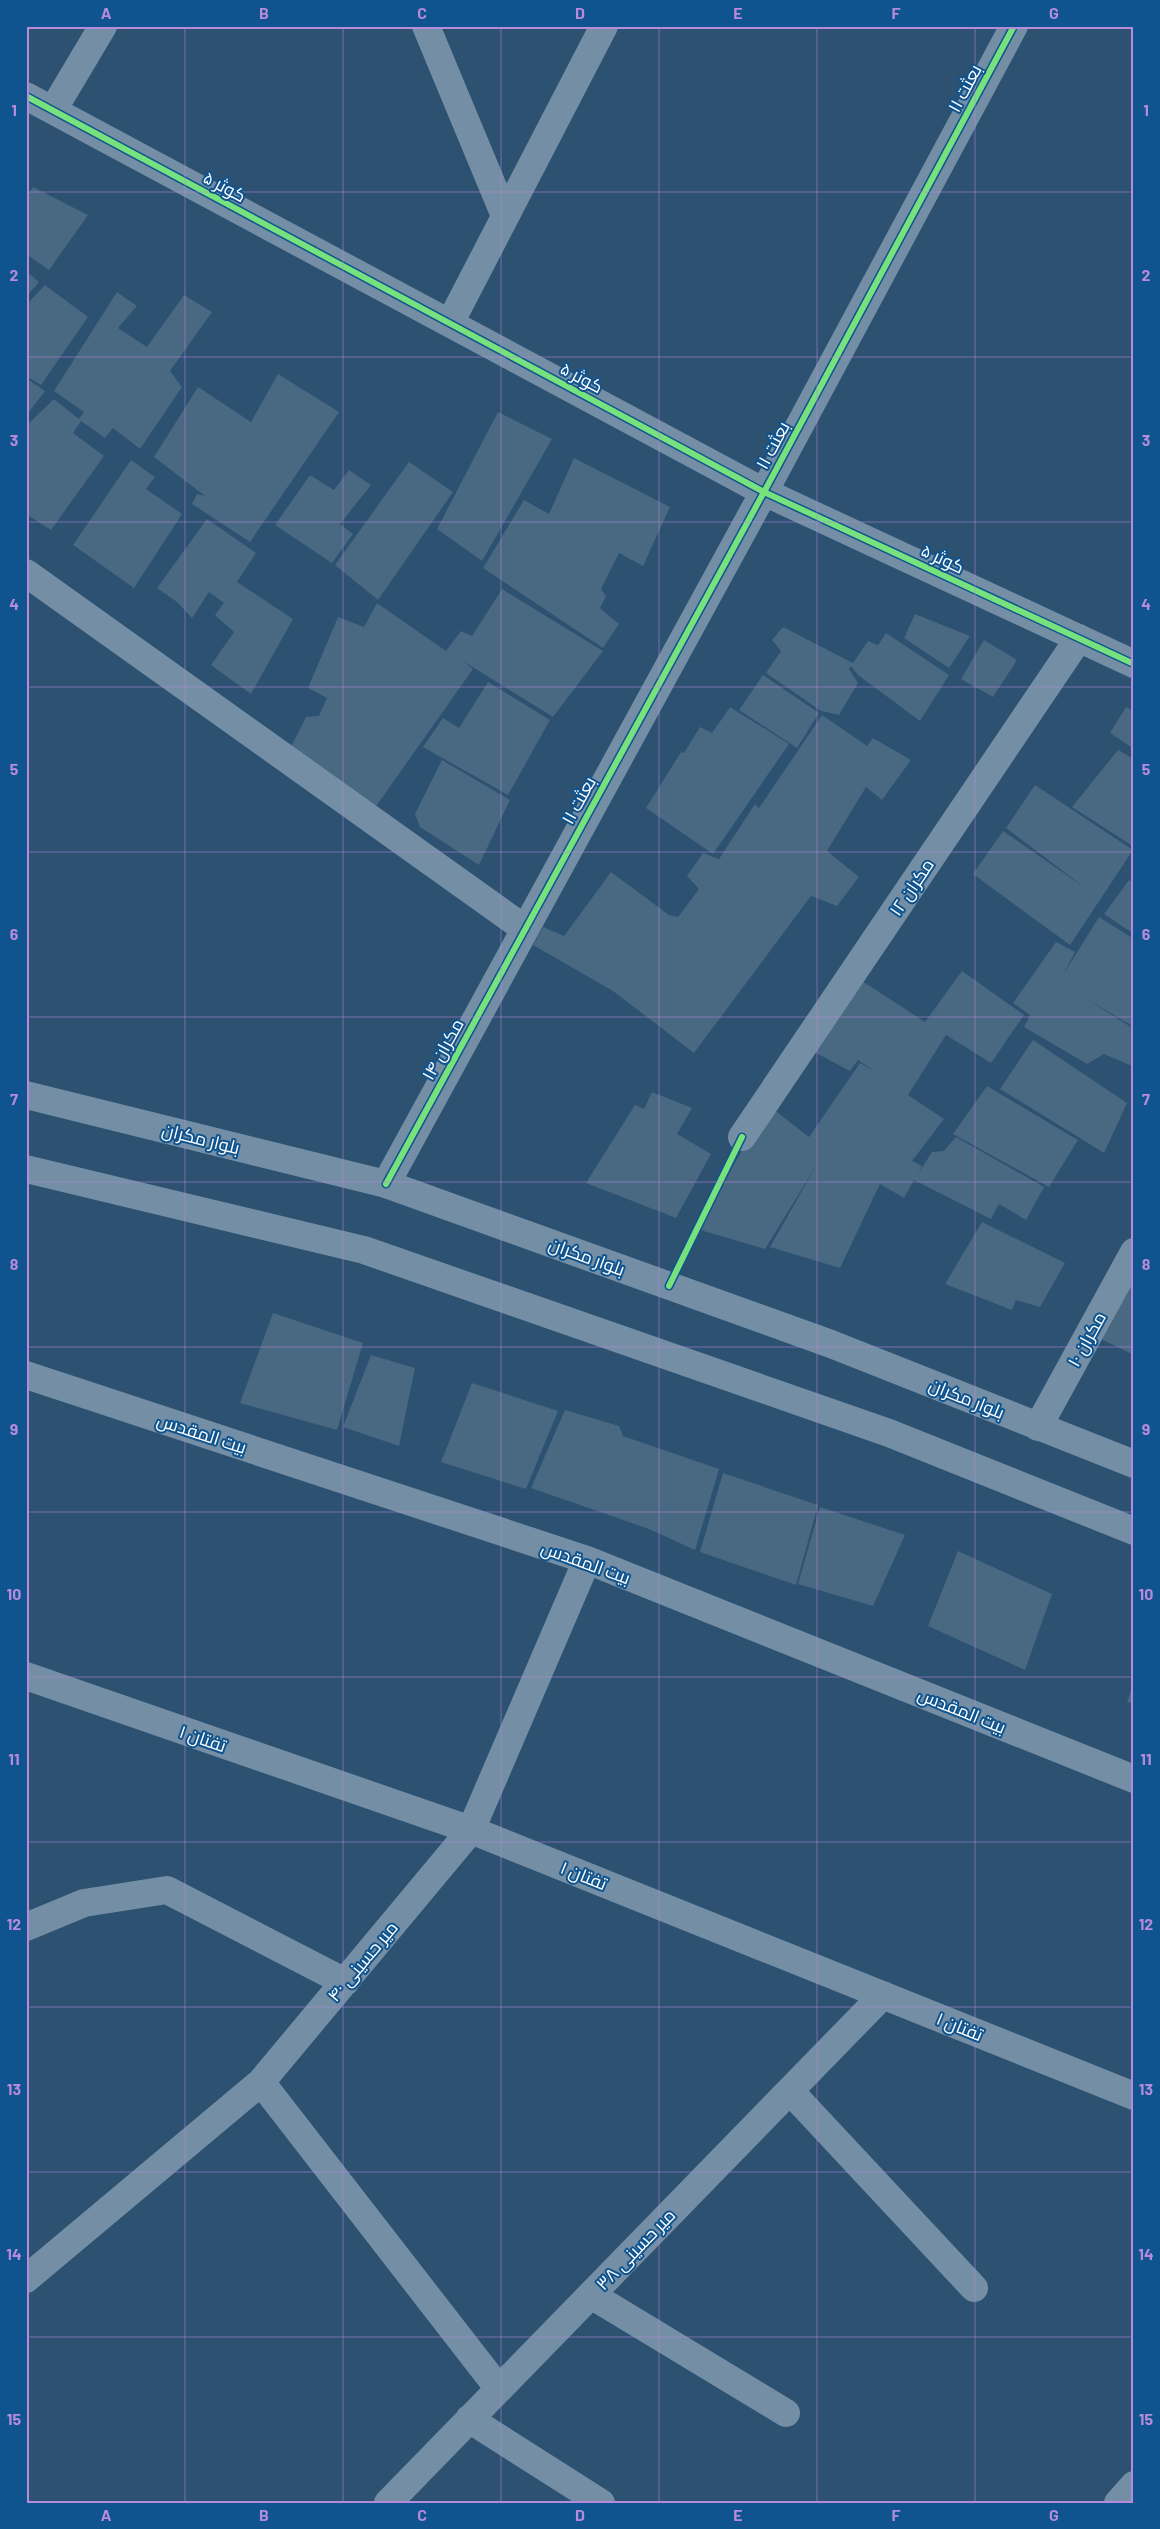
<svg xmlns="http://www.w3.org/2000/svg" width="1160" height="2529" font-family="Barlow,Cairo,sans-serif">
<rect width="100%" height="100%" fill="#2c5171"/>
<!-- building -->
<path fill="#496881" d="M 33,187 L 88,215 L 49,270 L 26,254 L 26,197 Z
M 26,271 L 39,282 L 26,297 Z
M 45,285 L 88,317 L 41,385 L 26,376 L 26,305 Z
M 117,292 L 137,306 L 118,328 L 147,347 L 184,295 L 212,312 L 170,371 L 182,387 L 140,449 L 113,428 L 105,438 L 81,421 L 73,433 L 104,456 L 51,530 L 26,514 L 26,426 L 54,399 L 79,419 L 84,412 L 54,391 Z
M 278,374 L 339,412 L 250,542 L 192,504 L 197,494 L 205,496 L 154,457 L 198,387 L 251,422 Z
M 26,378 L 45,391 L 26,416 Z
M 498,412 L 552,439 L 482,561 L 437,529 Z
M 574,458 L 670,507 L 643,566 L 619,553 L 601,589 L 606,596 L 600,608 L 619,624 L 603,648 L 483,568 L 524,500 L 549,514 Z
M 131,460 L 155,477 L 146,489 L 182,514 L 134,588 L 73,545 Z
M 409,462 L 453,492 L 378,600 L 335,565 Z
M 349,470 L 371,485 L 340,524 L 353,534 L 332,563 L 275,525 L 310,475 L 334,490 Z
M 207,519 L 256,553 L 237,582 L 293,619 L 251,694 L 211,665 L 234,632 L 215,615 L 224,603 L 209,592 L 192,618 L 177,602 L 157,588 Z
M 502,589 L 603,651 L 553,717 L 463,661 L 473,669 L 372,812 L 288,753 L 306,717 L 319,716 L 327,698 L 308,688 L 338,617 L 364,627 L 377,603 L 446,651 L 461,631 L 472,636 Z
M 915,614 L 970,636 L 949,668 L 904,638 Z
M 783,627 L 853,663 L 868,641 L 878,645 L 886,633 L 949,675 L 920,721 L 858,675 L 851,666 L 849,669 L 858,683 L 839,715 L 821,711 L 766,673 L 781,651 L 772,640 Z
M 984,640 L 1017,660 L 993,697 L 961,679 Z
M 763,675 L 819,713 L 797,748 L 739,710 Z
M 488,682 L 550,720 L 508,795 L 423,747 L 443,718 L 459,728 Z
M 730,707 L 789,744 L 713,854 L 646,808 L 681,752 L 684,753 L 700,727 L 712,733 Z
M 1126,707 L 1134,711 L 1134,749 L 1110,733 Z
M 822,715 L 867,746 L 873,738 L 911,760 L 882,800 L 866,787 L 827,851 L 859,877 L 837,906 L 811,896 L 694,1053 L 613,991 L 533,945 L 543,927 L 564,936 L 611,872 L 669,915 L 678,917 L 699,889 L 687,876 L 703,853 L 719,859 L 755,804 L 759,808 Z
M 1118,750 L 1134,759 L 1134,847 L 1072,807 Z
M 442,760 L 510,800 L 479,865 L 420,827 L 415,814 Z
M 1035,785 L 1133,850 L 1070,945 L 973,874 L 1003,831 L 1084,887 L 1006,828 Z
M 1129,880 L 1134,883 L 1134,934 L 1104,914 Z
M 1099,917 L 1134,939 L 1134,1027 L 1087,999 L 1134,1029 L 1134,1067 L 1104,1054 L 1087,1064 L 1024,1027 L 1030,1015 L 1013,1003 L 1056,942 L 1075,952 L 1063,975 Z
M 962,971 L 1024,1015 L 991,1063 L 946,1035 L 908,1095 L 944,1119 L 912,1161 L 922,1166 L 918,1174 L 932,1152 L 944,1151 L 956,1137 L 1044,1187 L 1026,1220 L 999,1204 L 991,1219 L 914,1180 L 904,1198 L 880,1184 L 840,1268 L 770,1247 L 816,1166 L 765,1249 L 697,1229 L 768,1105 L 809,1137 L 860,1063 L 876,1072 L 858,1060 L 850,1071 L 803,1046 L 853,975 L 925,1022 Z
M 1033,1040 L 1127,1103 L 1104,1153 L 1000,1089 Z
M 987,1086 L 1078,1140 L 1049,1187 L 953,1134 Z
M 652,1092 L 692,1108 L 677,1134 L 711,1154 L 676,1218 L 586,1183 L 635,1105 L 644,1109 Z
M 982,1222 L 1065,1263 L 1040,1307 L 1016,1300 L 1012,1310 L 945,1284 Z
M 1134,1274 L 1134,1355 L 1095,1336 Z
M 273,1313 L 363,1343 L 337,1430 L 240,1403 Z
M 371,1355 L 415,1368 L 399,1446 L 343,1427 Z
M 472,1383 L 558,1411 L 526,1489 L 441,1462 Z
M 565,1410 L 619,1426 L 623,1436 L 719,1469 L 695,1550 L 649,1529 L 531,1488 Z
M 723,1473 L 818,1505 L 796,1585 L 700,1552 Z
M 820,1507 L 905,1535 L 873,1606 L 798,1584 Z
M 958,1551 L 1052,1594 L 1025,1670 L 928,1626 Z
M 1133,1685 L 1134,1685 L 1134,1704 L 1127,1702 Z"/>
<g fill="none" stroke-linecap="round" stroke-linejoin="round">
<!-- minor -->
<path stroke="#738ea5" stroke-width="28" d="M 426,26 L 505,216
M 26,96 L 764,492 L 1134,664
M 53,110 L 103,26
M 450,323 L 604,26
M 26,573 L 525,929
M 742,1137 L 1079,638
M 386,1184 L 764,492 L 1014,26
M 26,1375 L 587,1560 L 1134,1779
M 1038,1427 L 1134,1252
M 26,1676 L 471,1830 L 1134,2096
M 26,1927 L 84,1903 L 167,1890 L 345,1982
M 261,2082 L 499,2389
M 790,2091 L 974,2288
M 26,2279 L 261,2082 L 471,1830 L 587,1560
M 591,2295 L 786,2413
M 469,2419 L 601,2503
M 388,2503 L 883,1995
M 1118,2503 L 1134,2485"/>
<!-- tertiary -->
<path stroke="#738ea5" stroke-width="28" d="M 26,1095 L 386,1184 L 831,1344 L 1134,1464
M 26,1169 L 364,1250 L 889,1433 L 1134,1531"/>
<!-- cycleway casing -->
<g stroke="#0f548e" stroke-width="9">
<path id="cycleway" d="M 26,96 L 764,492 L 1134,664
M 386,1184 L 764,492 L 1014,26
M 669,1286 L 742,1137"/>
</g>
<!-- cycleway -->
<use href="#cycleway" stroke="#77e17e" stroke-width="6"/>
</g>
<!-- grid -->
<path fill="none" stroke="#b68bdc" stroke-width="1" stroke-opacity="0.55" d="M 185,26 L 185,2503M 343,26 L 343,2503M 501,26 L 501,2503M 659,26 L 659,2503M 817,26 L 817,2503M 975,26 L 975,2503M 26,192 L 1134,192M 26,357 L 1134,357M 26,522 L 1134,522M 26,687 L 1134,687M 26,852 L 1134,852M 26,1017 L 1134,1017M 26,1182 L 1134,1182M 26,1347 L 1134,1347M 26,1512 L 1134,1512M 26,1677 L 1134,1677M 26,1842 L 1134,1842M 26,2007 L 1134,2007M 26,2172 L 1134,2172M 26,2337 L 1134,2337"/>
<g text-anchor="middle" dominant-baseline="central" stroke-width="4" stroke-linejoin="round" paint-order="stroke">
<!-- street labels -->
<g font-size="18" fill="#fff" stroke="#0f548e">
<text transform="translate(964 88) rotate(-62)">بعثت ۱۱</text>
<text transform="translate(225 186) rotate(28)">کوثر ۵</text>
<text transform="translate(582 377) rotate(28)">کوثر ۵</text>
<text transform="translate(772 445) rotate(-62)">بعثت ۱۱</text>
<text transform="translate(943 558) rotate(25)">کوثر ۵</text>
<text transform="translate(578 800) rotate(-61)">بعثت ۱۱</text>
<text transform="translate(911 887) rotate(-56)">مکران ۱۲</text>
<text transform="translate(442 1049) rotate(-61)">مکران ۱۴</text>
<text transform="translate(201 1138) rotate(14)">بلوار مکران</text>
<text transform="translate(587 1256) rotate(20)">بلوار مکران</text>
<text transform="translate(1086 1339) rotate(-61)">مکران ۱۰</text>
<text transform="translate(967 1398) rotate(22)">بلوار مکران</text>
<text transform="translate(202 1433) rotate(18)">بیت المقدس</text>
<text transform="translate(586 1562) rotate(20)">بیت المقدس</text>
<text transform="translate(962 1710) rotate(22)">بیت المقدس</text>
<text transform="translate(203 1738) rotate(19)">تفتان ۱</text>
<text transform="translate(584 1875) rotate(22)">تفتان ۱</text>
<text transform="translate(362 1961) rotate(-50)">میر حسینی ۴۰</text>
<text transform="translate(960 2026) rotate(22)">تفتان ۱</text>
<text transform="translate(635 2249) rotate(-46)">میر حسینی ۳۸</text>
</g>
</g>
<!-- border -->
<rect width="1160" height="2529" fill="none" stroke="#0f548e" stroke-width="55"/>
<rect x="28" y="28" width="1104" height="2474" fill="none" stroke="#b68bdc" stroke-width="2"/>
<g font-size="16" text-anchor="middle" font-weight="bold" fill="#b68bdc">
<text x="106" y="19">A</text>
<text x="264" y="19">B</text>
<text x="422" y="19">C</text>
<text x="580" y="19">D</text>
<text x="738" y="19">E</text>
<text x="896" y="19">F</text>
<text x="1054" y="19">G</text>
<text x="14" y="116">1</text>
<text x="1146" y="116">1</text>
<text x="14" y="281">2</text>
<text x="1146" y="281">2</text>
<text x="14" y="446">3</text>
<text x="1146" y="446">3</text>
<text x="14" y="610">4</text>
<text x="1146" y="610">4</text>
<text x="14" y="775">5</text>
<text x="1146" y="775">5</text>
<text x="14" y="940">6</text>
<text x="1146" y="940">6</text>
<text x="14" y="1105">7</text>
<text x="1146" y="1105">7</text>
<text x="14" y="1270">8</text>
<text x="1146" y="1270">8</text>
<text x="14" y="1435">9</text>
<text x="1146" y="1435">9</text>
<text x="14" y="1600">10</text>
<text x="1146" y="1600">10</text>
<text x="14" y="1765">11</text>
<text x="1146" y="1765">11</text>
<text x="14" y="1930">12</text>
<text x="1146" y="1930">12</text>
<text x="14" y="2095">13</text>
<text x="1146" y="2095">13</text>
<text x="14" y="2260">14</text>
<text x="1146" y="2260">14</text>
<text x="14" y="2425">15</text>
<text x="1146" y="2425">15</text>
<text x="106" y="2521">A</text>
<text x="264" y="2521">B</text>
<text x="422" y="2521">C</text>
<text x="580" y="2521">D</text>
<text x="738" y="2521">E</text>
<text x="896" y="2521">F</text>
<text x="1054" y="2521">G</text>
</g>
</svg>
